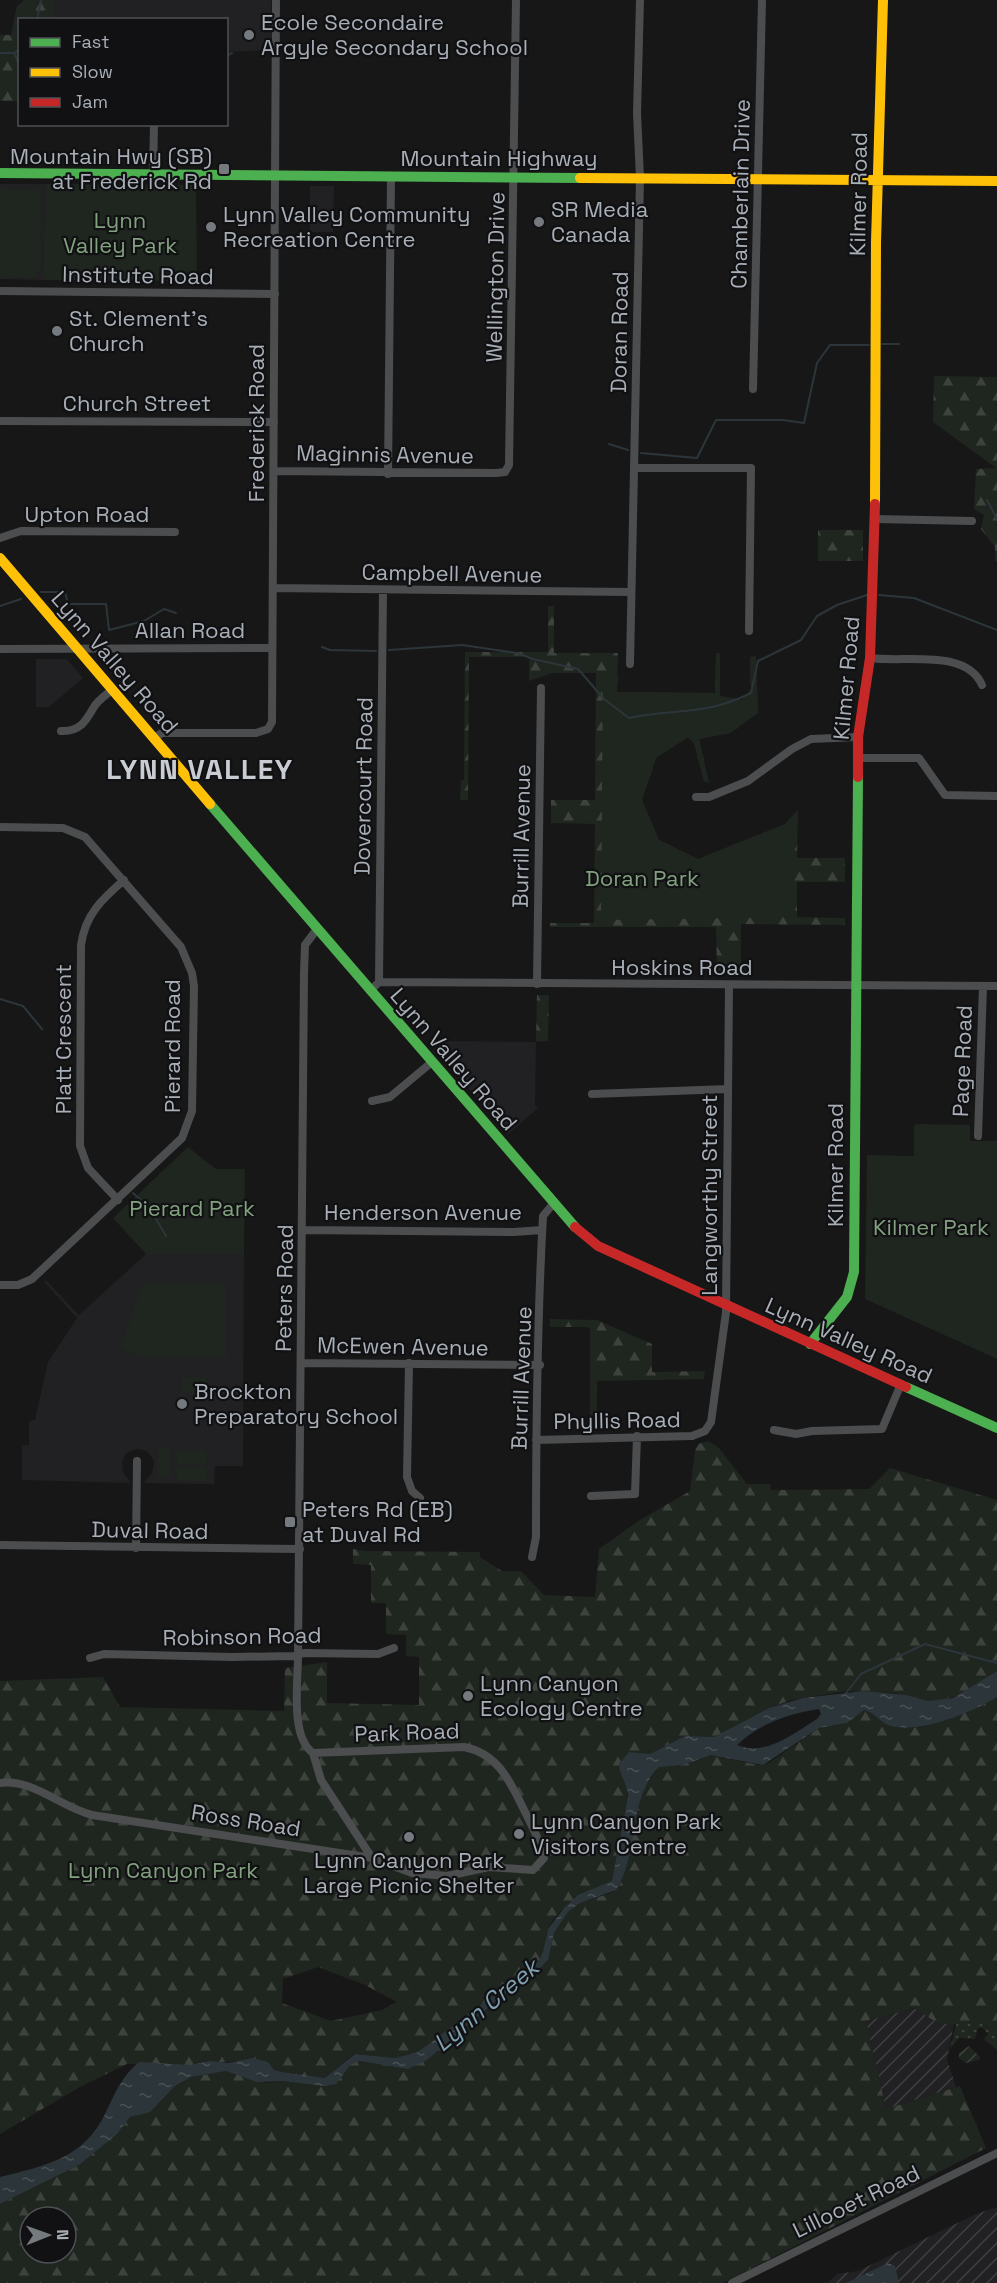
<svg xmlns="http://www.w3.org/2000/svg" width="997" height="2283" font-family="'Space Grotesk',sans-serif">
<defs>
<pattern id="industrial-furrows" width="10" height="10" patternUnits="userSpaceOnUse" patternTransform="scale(1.5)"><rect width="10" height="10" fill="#212123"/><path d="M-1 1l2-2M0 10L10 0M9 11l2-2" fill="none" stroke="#3e3f41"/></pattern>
<pattern id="grass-dots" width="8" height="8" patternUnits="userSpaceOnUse" patternTransform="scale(1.5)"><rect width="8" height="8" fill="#1f251f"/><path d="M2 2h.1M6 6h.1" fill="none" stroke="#3d423d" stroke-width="1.8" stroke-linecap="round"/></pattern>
<pattern id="forest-firs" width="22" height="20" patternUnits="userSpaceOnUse" patternTransform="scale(1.5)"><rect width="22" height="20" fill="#1f251f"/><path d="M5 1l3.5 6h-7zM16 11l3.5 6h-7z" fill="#3d423d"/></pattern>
<pattern id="garden-furrows" width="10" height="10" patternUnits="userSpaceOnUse" patternTransform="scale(1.5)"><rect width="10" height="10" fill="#1f251f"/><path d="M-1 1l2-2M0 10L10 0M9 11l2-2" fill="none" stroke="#3d423d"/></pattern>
<pattern id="water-ripples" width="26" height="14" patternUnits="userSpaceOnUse" patternTransform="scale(1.5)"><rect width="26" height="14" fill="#2c363a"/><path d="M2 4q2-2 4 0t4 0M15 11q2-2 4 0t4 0" fill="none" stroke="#485154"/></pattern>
</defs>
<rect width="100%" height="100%" fill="#171717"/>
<!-- built -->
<path fill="#212123" d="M 48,0 L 271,0 L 271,50 L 227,52 L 226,20 L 47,20 Z
M 0,184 L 45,184 L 43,280 L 0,279 Z
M 310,186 L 334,186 L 333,232 L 310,232 Z
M 36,659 L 67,659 L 83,678 L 49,707 L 36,707 Z
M 428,1041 L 536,1042 L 535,1105 L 538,1108 L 508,1134 Z
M 146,1254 L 244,1254 L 243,1466 L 215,1466 L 214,1484 L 143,1483 L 152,1473 L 154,1461 L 147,1451 L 137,1449 L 126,1453 L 122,1462 L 123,1472 L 131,1483 L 22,1480 L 22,1445 L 29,1445 L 29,1421 L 35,1420 L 48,1362 L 77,1318 L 44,1282 L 46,1280 L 79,1315 Z"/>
<!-- industrial -->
<path fill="url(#industrial-furrows)" d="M 914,2008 L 939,2024 L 954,2024 L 947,2059 L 956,2087 L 886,2109 L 866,2021 Z
M 997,2207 L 997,2283 L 827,2283 L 837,2274 L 858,2271 L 976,2214 Z"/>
<!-- grass -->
<path fill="url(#grass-dots)" d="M 956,2024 L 983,2024 L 997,2037 L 997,2050 L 984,2039 L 988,2034 L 983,2028 L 978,2028 L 975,2039 L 959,2038 L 950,2049 Z"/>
<!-- forest -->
<path fill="url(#forest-firs)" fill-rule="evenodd" d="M 24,0 L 54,0 L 54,19 L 20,20 L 19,101 L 0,101 L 0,35 L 11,35 L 17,6 Z
M 934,376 L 997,377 L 997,561 L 995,561 L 995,547 L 981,529 L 984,515 L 974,509 L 976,469 L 996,468 L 933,422 Z
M 818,530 L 863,530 L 863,561 L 818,561 Z
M 548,606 L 554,606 L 554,653 L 618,653 L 617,692 L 715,693 L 716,653 L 720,653 L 720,696 L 742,700 L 751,689 L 750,657 L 756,656 L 758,713 L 730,733 L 699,739 L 709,783 L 704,781 L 694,743 L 688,737 L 656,758 L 642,800 L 659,840 L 698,859 L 785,824 L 798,810 L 797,858 L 845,858 L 845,882 L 797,882 L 797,917 L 845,918 L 845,925 L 741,924 L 741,971 L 717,971 L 716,927 L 550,927 L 550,923 L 594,923 L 595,824 L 551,823 L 551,800 L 595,800 L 596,673 L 552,673 L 529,681 L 529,657 L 469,657 L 468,800 L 460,800 L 461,780 L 464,780 L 465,652 L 548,652 Z
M 537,995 L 549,995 L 548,1041 L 536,1042 Z
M 550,1319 L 597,1320 L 652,1344 L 652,1372 L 705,1371 L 704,1379 L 597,1381 L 597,1425 L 590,1425 L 590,1329 L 586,1327 L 550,1327 Z
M 708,1441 L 718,1447 L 747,1484 L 770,1484 L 771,1490 L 869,1489 L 890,1468 L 997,1500 L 997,1671 L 963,1694 L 942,1700 L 928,1701 L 895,1693 L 847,1691 L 791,1700 L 769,1708 L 714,1737 L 685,1736 L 650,1754 L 629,1752 L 619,1764 L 627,1786 L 627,1798 L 612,1881 C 587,1899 569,1895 550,1925 C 543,1936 547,1951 539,1961 L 418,2052 L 395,2058 L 354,2054 L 325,2078 L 282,2072 L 236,2061 L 191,2065 L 127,2064 L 80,2087 L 0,2134 L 0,1681 L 103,1677 L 120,1707 L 284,1711 L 285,1668 L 327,1662 L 327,1703 L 419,1705 L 419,1657 L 406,1656 L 406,1635 L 386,1634 L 386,1603 L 371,1603 L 371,1565 L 353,1564 L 353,1549 L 367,1551 L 480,1552 L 480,1557 L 502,1571 L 521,1571 L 544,1595 L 595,1597 L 599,1549 L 640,1520 L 690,1491 L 695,1450 L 698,1444 ZM 318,1967 L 365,1985 L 397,2002 L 382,2010 L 331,2021 L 282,2003 L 283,1979 Z
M 997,1697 L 997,2037 L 983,2024 L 939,2024 L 914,2008 L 866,2021 L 886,2109 L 960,2086 L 986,2148 L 723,2283 L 0,2283 L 0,2204 L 79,2165 L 117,2134 L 130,2117 L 157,2104 L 175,2086 L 191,2077 L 226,2071 L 266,2083 L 283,2081 L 323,2086 L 351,2064 L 360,2061 L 427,2060 L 495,2002 L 539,1969 L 548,1960 L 554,1933 L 568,1912 L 580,1903 L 611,1893 L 620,1884 L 643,1789 L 659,1767 L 668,1764 L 678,1766 L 711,1755 L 759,1765 L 769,1763 L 819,1728 L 843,1724 L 864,1710 C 875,1712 882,1722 893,1726 C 917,1735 976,1710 997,1697 ZM 30,2217 L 66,2217 L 66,2253 L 30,2253 Z"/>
<!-- park -->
<path fill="#1f251f" d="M 45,184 L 196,185 L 197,281 L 43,280 Z
M 0,189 L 37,190 L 40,193 L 40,271 L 36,277 L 0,277 Z
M 716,653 L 720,653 L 720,696 L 742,700 L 751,689 L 750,657 L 756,656 L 758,713 L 730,733 L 699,739 L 709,783 L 704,781 L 694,743 L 688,737 L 656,758 L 642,800 L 659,840 L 698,859 L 785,824 L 798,810 L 798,822 L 790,822 L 789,917 L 601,920 L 603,673 L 617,673 L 617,692 L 715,693 Z
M 918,1124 L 970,1125 L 970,1141 L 997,1141 L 997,1359 L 865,1299 L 867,1155 L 914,1156 L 914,1125 Z
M 188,1147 L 216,1169 L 245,1169 L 244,1254 L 146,1254 L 113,1218 Z
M 221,1283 L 226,1285 L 226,1357 L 151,1358 L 122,1350 L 121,1347 L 139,1293 L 145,1284 Z
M 206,1377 L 206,1392 L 182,1393 L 182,1378 Z
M 158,1448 L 170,1448 L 170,1477 L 158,1477 Z
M 177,1451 L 205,1451 L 205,1464 L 177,1464 Z
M 177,1467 L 206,1467 L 206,1481 L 177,1481 Z"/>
<!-- garden -->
<path fill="url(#garden-furrows)" d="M 969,2046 L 980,2057 L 979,2060 L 966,2063 L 959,2058 L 959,2053 Z"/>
<!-- water -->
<path fill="url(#water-ripples)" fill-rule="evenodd" d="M 997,1671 L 997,1697 C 973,1712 920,1734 891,1726 C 880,1723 875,1712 864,1710 L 847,1723 L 819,1728 L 763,1765 L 711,1755 L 683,1765 L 659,1767 C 627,1800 640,1852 616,1890 L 580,1903 L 568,1912 L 554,1933 L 548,1960 L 539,1969 L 495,2002 L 427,2060 L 408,2069 L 360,2061 L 351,2064 L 336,2084 L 323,2086 L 283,2081 L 257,2082 L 226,2071 L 191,2077 L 175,2086 L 150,2112 L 130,2117 L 117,2134 L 79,2165 L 0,2204 L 0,2177 C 45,2166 85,2158 106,2112 C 115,2093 122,2076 139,2062 L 191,2065 L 210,2061 L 228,2063 L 253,2058 L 268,2062 L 274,2070 L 282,2072 L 325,2078 L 355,2054 L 395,2058 L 418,2052 L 539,1961 L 543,1952 L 548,1929 L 564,1908 L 578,1895 L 612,1881 L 628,1795 C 627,1782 619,1775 619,1764 L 629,1752 L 650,1754 L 685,1736 L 714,1737 L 769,1708 L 803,1698 L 864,1691 L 906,1695 L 928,1701 L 953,1698 ZM 819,1709 L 821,1714 L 817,1719 C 793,1734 765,1757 737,1745 C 760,1723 788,1714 819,1709 Z
M 888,2263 L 895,2266 L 899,2283 L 846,2283 Z"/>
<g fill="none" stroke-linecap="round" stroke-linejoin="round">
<!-- stream -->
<path stroke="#2c363a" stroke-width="2" d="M 37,20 L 41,0
M 0,53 L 14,53 L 20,49
M 14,53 L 20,66
M 226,56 L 232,53
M 882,344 L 899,344
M 609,444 L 628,450
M 641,453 L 697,458 L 716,420 L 783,420 L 804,423 L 817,363 L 830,345 L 869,345
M 987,500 L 997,519
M 41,592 L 65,592 L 68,604 L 106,604 L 109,630 L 144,621 L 164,609 L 176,613
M 879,595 L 914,598 L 997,630
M 0,606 L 21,599
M 322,647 L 330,650 L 376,651
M 389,650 L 462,645 L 517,653 L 533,659 L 578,669 L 604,699 L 629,718 C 676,708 705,716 751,693 L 758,661 L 801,640 L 817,616 L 837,605 L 867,595
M 0,999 L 23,1006 L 42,1029
M 133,1193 L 149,1207 L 166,1236
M 846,1693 L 861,1674 L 925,1644 L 997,1663"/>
<!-- street -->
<path stroke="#4b4d4f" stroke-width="8" d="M 153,174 L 154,124
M 0,291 L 275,294
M 753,389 L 762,0
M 0,421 L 274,422
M 634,468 L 751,468 L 749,631
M 274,471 L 496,473 L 505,472 L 509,465 L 516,0
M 388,474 L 391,176
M 875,519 L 972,521
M 0,538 L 21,531 L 175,532
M 273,588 L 631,592
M 0,649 L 272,648
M 870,658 C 905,663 966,648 982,685
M 630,664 L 640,178 L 637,113 L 640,0
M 61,731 C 80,732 86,721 94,707 C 98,700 106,695 112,690
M 154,738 L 162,733 L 256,733 L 268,729 L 272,722 L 276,0
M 858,758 L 919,758 L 945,795 L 997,796
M 696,797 L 709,797 L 748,781 L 792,749 L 811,739 L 858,737
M 0,827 L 63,828 L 85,837 L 181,947 L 192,973 L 194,986 L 192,1111 L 182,1138 L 32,1279 L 18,1285 L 0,1285
M 379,982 L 383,590
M 537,984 L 541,688
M 370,991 L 379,982 L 997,986
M 592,1094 L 728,1089
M 372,1101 L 390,1097 L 432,1062
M 978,1136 L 983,986
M 118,1200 L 88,1168 L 80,1146 L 81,945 C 85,915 102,899 124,880
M 303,1230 L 514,1232 L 542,1230
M 301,1363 L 540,1365
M 409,1363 L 407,1477 L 412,1491 L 420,1498
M 774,1430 L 796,1434 L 812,1431 L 882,1429 L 901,1384
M 536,1440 L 692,1436 L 705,1431 L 711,1422 L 726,1312 L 729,985
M 591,1496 L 635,1494 L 637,1436
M 0,1545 L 300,1549
M 136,1548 L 137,1461
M 532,1557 L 536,1537 C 536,1431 537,1322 543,1216 L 553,1204
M 90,1658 L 104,1654 L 232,1657 L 294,1656 L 304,1653 L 378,1654 L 394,1648
M 313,1753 C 290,1737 298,1682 298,1656 L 304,973 L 305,945 L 317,929
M 313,1753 L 321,1780 L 372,1858
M 0,1783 C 34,1779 60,1807 92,1815 L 372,1858 L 412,1873 L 447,1876 L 489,1867 L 533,1870 L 544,1858 C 541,1842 533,1828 526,1814 C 511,1784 500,1754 464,1747 L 313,1753
M 732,2283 L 997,2153"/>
<!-- fast -->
<path stroke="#4caf50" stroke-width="10" d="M 0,173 L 580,178
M 210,804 L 575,1227
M 810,1344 L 847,1297 L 854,1272 L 858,777
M 906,1387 L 997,1428"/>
<!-- slow -->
<path stroke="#ffc107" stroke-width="10" d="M 580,178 L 997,181
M 875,504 L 876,242 L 883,0
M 0,558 L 210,804"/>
<!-- jam -->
<path stroke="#c62828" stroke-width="10" d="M 858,777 L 858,737 L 870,658 L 875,504
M 575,1227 L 598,1246 L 906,1387"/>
</g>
<!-- markers -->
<g fill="#757a7f" stroke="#111113" stroke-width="2">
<circle cx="249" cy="35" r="6"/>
<rect x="218" y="163" width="12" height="12" rx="3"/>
<circle cx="539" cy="222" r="6"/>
<circle cx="211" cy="227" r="6"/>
<circle cx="57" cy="331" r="6"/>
<circle cx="182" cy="1404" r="6"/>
<rect x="284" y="1516" width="12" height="12" rx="3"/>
<circle cx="468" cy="1696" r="6"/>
<circle cx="519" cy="1834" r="6"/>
<circle cx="409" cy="1837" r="6"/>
</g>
<g text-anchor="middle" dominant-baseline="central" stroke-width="4.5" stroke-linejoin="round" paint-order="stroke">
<!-- poi labels -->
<g font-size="22" fill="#a8afb7" stroke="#111113" text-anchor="start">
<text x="261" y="22">Ecole Secondaire<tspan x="261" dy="25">Argyle Secondary School</tspan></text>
<text x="212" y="156" text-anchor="end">Mountain Hwy (SB)<tspan x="212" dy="25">at Frederick Rd</tspan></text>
<text x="551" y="209">SR Media<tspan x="551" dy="25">Canada</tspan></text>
<text x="223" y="214">Lynn Valley Community<tspan x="223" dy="25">Recreation Centre</tspan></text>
<text x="69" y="318">St. Clement's<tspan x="69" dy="25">Church</tspan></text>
<text x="194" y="1391">Brockton<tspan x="194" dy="25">Preparatory School</tspan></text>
<text x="302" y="1509">Peters Rd (EB)<tspan x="302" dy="25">at Duval Rd</tspan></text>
<text x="480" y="1683">Lynn Canyon<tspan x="480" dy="25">Ecology Centre</tspan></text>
<text x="531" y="1821">Lynn Canyon Park<tspan x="531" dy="25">Visitors Centre</tspan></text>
<text x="409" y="1860" text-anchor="middle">Lynn Canyon Park<tspan x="409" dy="25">Large Picnic Shelter</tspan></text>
</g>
<!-- street labels -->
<g font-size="22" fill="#a8afb7" stroke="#111113">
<text x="499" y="158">Mountain Highway</text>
<text transform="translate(740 194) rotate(-89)">Chamberlain Drive</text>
<text transform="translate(858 194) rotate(-89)">Kilmer Road</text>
<text transform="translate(138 275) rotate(1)">Institute Road</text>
<text transform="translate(495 277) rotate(-89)">Wellington Drive</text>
<text transform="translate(619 332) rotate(-89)">Doran Road</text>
<text x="137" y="403">Church Street</text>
<text transform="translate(256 423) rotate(-90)">Frederick Road</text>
<text transform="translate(385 454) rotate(1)">Maginnis Avenue</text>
<text x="87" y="514">Upton Road</text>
<text transform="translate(452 573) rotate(1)">Campbell Avenue</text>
<text x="190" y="630">Allan Road</text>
<text transform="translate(115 662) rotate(49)">Lynn Valley Road</text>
<text transform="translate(846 678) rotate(-85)">Kilmer Road</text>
<text transform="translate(363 786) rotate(-89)">Dovercourt Road</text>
<text transform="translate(521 836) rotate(-89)">Burrill Avenue</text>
<text x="682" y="967">Hoskins Road</text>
<text transform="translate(63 1039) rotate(-90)">Platt Crescent</text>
<text transform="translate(172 1046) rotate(-90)">Pierard Road</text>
<text transform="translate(454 1059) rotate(49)">Lynn Valley Road</text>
<text transform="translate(962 1061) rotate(-88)">Page Road</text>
<text transform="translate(835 1165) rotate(-90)">Kilmer Road</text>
<text transform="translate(709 1195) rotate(-90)">Langworthy Street</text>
<text x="423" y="1212">Henderson Avenue</text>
<text transform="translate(284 1288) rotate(-89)">Peters Road</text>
<text transform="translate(849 1340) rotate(24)">Lynn Valley Road</text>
<text transform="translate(403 1346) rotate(1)">McEwen Avenue</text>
<text transform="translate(521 1378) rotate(-88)">Burrill Avenue</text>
<text transform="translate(617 1420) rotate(-1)">Phyllis Road</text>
<text transform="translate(150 1530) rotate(1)">Duval Road</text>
<text transform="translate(242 1636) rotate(-1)">Robinson Road</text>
<text transform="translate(407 1732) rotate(-2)">Park Road</text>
<text transform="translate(246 1820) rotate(9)">Ross Road</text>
<text transform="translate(856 2201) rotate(-26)">Lillooet Road</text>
</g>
<!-- park labels -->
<g font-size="22" fill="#82a27f" stroke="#111113">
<text x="120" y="220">Lynn<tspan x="120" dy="25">Valley Park</tspan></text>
<text x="642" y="878">Doran Park</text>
<text x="192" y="1208">Pierard Park</text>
<text x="931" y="1227">Kilmer Park</text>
<text x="163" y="1870">Lynn Canyon Park</text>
</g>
<!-- water labels -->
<g font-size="24" font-style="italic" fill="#80a1b2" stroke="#111113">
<text transform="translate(486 2005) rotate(-40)">Lynn Creek</text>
</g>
<!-- district labels -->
<g font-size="28" font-weight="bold" letter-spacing="1.5" fill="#c9cdd3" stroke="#111113">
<text x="200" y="769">LYNN VALLEY</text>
</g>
</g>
<!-- legend -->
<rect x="18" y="18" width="210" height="108" fill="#111113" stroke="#4d5055" stroke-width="1.5"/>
<rect x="30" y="38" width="30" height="9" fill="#4caf50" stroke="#4d5055" stroke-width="1.5"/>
<text x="72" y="48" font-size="18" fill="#a8afb7">Fast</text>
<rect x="30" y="68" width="30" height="9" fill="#ffc107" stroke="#4d5055" stroke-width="1.5"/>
<text x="72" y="78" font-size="18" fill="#a8afb7">Slow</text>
<rect x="30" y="98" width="30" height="9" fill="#c62828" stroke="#4d5055" stroke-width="1.5"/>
<text x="72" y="108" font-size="18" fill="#a8afb7">Jam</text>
<!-- north arrow -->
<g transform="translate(48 2235) rotate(89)"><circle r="28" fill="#111113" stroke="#4d5055" stroke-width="1.5"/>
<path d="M0-4.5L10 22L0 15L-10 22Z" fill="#757a7f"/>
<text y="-9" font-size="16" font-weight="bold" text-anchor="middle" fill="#a8afb7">N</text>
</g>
</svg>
